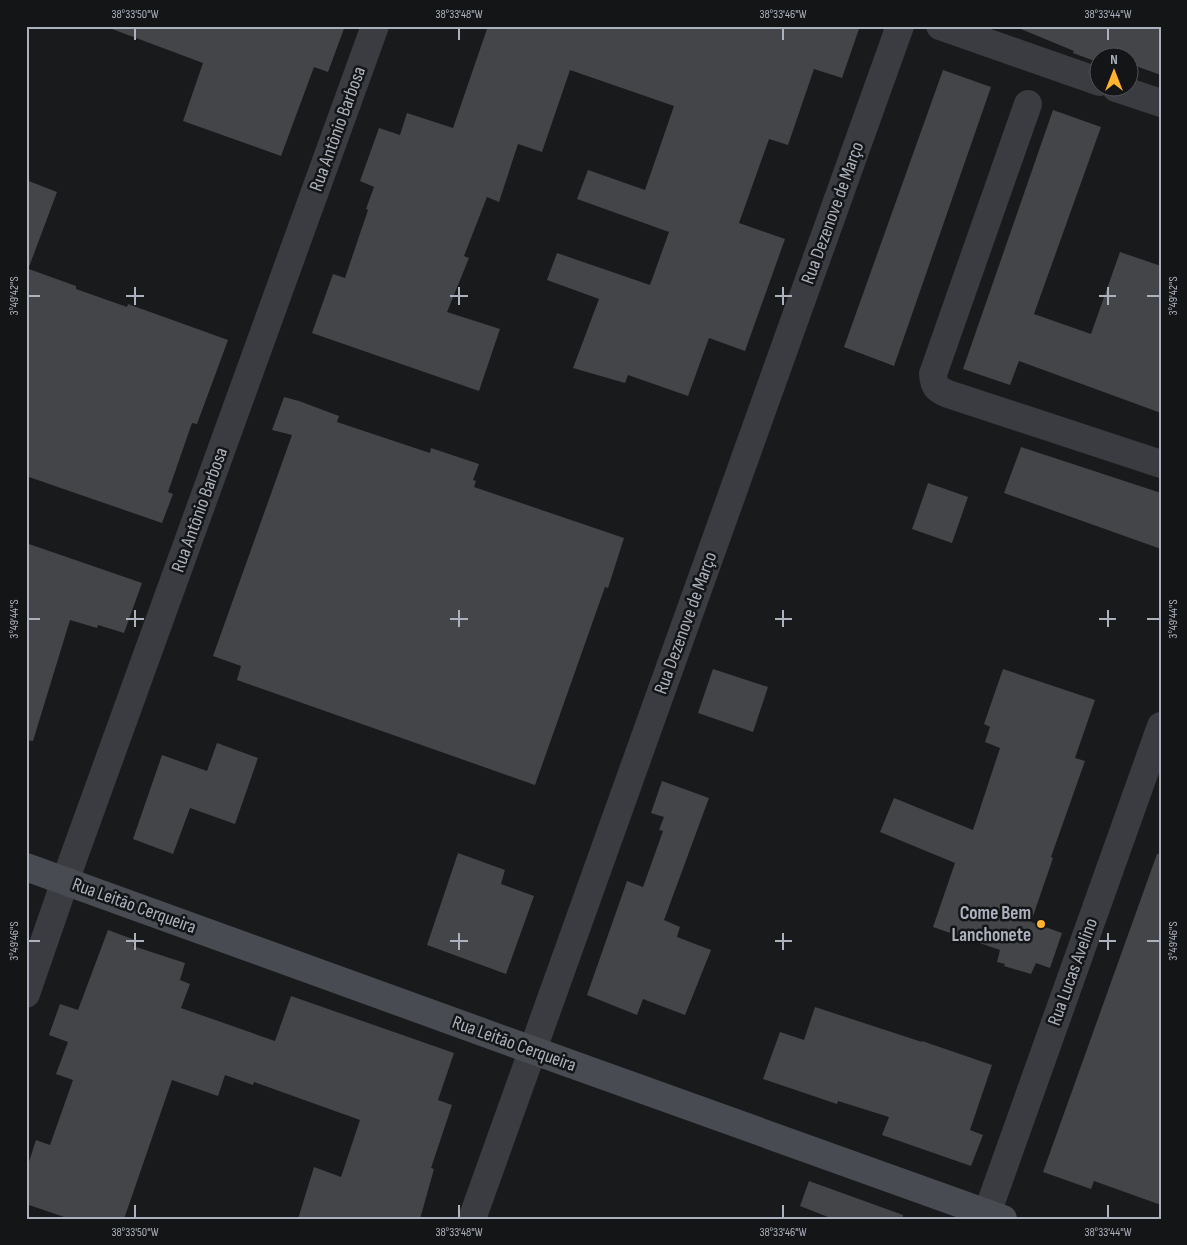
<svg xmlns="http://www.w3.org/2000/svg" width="1187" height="1245" font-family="'Sofia Sans Condensed',sans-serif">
<rect width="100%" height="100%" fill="#191a1c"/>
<!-- building -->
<path fill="#434549" d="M 113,26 L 345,26 L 328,72 L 314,67 L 281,156 L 183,121 L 203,63 L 112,29 Z
M 488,26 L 860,26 L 842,78 L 814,69 L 788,145 L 769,139 L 739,223 L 785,239 L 745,351 L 709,338 L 688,396 L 628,375 L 625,383 L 573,368 L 599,299 L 547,280 L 557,253 L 650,285 L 669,232 L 577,199 L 588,170 L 645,190 L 674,106 L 570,70 L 542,152 L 518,144 L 499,202 L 487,197 L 464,256 L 469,258 L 447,312 L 500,329 L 479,391 L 312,333 L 333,274 L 345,278 L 368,210 L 366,209 L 374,187 L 360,181 L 379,128 L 400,135 L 407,113 L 453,128 Z
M 1016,26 L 1161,26 L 1161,75 L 1130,64 L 1130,58 L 1100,58 L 1100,63 L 1073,53 L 1074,51 L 1016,27 Z
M 943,70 L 991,87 L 894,366 L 844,347 Z
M 1053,110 L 1101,127 L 1034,314 L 1091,334 L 1120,252 L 1161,266 L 1161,413 L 1019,361 L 1010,385 L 963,369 Z
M 26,180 L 57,192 L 29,267 L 26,266 Z
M 26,268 L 76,286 L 76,289 L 127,307 L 128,304 L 228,340 L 197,424 L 192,423 L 168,492 L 173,494 L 162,523 L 26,476 Z
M 284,397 L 299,401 L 339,416 L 337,422 L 430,453 L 431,448 L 479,464 L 473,480 L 476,481 L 474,487 L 624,538 L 608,588 L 605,587 L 535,785 L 237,680 L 241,666 L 213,656 L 292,435 L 272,430 Z
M 1021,447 L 1161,493 L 1161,549 L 1004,493 Z
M 928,483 L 968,497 L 952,543 L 912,529 Z
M 26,543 L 142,583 L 124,633 L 98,625 L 97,628 L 70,620 L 33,741 L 26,740 Z
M 713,669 L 768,687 L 753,732 L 698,713 Z
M 1003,669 L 1095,700 L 1075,758 L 1085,761 L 1051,857 L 1053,858 L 1031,922 L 1062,933 L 1050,968 L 1036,963 L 1031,974 L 1004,966 L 1005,964 L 997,962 L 1000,950 L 933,927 L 955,863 L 880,832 L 894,798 L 973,830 L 1000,748 L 985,742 L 990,727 L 984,724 Z
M 217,743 L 258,758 L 235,824 L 190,808 L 173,854 L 133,839 L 162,755 L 207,771 Z
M 662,781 L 709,798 L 664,920 L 680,927 L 677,937 L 711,950 L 685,1015 L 643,999 L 637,1015 L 587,995 L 627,881 L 643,887 L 663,831 L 659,830 L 664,817 L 651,813 Z
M 458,853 L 505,870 L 501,884 L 534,896 L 506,974 L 427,945 Z
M 1157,854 L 1161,854 L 1161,1205 L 1094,1181 L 1091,1189 L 1043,1172 Z
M 108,930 L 135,940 L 133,946 L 185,963 L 180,980 L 190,984 L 181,1008 L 275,1041 L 291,996 L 454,1053 L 438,1100 L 452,1105 L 431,1168 L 434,1169 L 420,1219 L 298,1219 L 314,1167 L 341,1177 L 360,1120 L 254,1082 L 253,1085 L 225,1075 L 218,1096 L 172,1080 L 124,1219 L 70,1219 L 26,1204 L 26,1171 L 36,1140 L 50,1145 L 73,1080 L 56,1074 L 68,1042 L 49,1035 L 60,1004 L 78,1010 Z
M 815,1007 L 922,1042 L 922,1041 L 992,1065 L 970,1130 L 983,1135 L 971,1166 L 882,1135 L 889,1117 L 838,1101 L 837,1104 L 763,1079 L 780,1032 L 804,1040 Z
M 809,1181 L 903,1215 L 903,1219 L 833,1219 L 800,1206 Z"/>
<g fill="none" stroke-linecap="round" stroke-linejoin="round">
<!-- street -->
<path stroke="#3a3c41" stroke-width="28" d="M 940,26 L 1100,82
M 1116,88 L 1161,103
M 1028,104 L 933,374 C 934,386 936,389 948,394 L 1161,464
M 26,994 L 65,881 L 375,26
M 472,1219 L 900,26
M 985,1219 L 1161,726"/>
<!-- secondary -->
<path stroke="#484b52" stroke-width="28" d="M 26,867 L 532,1050 L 1003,1219"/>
</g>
<!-- ticks -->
<path fill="none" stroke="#abb1bd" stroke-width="2" d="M 135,28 L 135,40M 459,28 L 459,40M 783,28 L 783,40M 1108,28 L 1108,40M 135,287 L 135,305M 459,287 L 459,305M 783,287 L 783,305M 1108,287 L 1108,305M 28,296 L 40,296M 126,296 L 144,296M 450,296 L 468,296M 775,296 L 792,296M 1099,296 L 1116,296M 1147,296 L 1160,296M 135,610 L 135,627M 459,610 L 459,627M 783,610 L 783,627M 1108,610 L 1108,627M 28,619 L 40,619M 126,619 L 144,619M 450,619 L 468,619M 775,619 L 792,619M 1099,619 L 1116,619M 1147,619 L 1160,619M 135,933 L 135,950M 459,933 L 459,950M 783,933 L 783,950M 1108,933 L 1108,950M 28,941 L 40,941M 126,941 L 144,941M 450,941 L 468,941M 775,941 L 792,941M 1099,941 L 1116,941M 1147,941 L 1160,941M 135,1205 L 135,1218M 459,1205 L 459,1218M 783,1205 L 783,1218M 1108,1205 L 1108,1218"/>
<!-- markers -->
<circle fill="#ffb32f" stroke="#141517" stroke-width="2" cx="1041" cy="924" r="5"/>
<g text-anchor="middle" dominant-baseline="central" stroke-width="5" stroke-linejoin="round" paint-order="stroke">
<!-- street labels -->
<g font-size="19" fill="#abb1bd" stroke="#141517">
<text transform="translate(338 129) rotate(-70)">Rua Antônio Barbosa</text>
<text transform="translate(833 213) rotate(-70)">Rua Dezenove de Março</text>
<text transform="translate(200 510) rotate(-70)">Rua Antônio Barbosa</text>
<text transform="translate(686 623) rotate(-70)">Rua Dezenove de Março</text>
<text transform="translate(134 906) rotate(20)">Rua Leitão Cerqueira</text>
<text transform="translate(1073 972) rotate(-70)">Rua Lucas Avelino</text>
<text transform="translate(514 1044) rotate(20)">Rua Leitão Cerqueira</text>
</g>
<!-- poi labels -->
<g font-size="19" font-weight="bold" fill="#abb1bd" stroke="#141517" text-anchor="end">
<text x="1031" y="913">Come Bem<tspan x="1031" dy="22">Lanchonete</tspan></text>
</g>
</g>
<!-- border -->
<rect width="1187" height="1245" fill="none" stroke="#141517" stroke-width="55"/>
<!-- north arrow -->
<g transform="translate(1114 72)"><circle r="24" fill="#141517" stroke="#505359"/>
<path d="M0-4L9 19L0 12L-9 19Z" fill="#ffb32f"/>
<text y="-8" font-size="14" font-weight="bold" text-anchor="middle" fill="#abb1bd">N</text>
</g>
<rect x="28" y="28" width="1132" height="1190" fill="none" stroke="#abb1bd" stroke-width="2"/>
<g font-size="12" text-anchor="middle" fill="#abb1bd">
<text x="135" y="18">38°33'50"W</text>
<text x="459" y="18">38°33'48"W</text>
<text x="783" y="18">38°33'46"W</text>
<text x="1108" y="18">38°33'44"W</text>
<text transform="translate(14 296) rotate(-90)" y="4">3°49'42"S</text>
<text transform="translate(1173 296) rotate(-90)" y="4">3°49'42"S</text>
<text transform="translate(14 619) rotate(-90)" y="4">3°49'44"S</text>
<text transform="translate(1173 619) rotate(-90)" y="4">3°49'44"S</text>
<text transform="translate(14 941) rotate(-90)" y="4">3°49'46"S</text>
<text transform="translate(1173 941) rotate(-90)" y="4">3°49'46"S</text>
<text x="135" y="1236">38°33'50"W</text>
<text x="459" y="1236">38°33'48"W</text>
<text x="783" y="1236">38°33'46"W</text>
<text x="1108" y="1236">38°33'44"W</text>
</g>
</svg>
